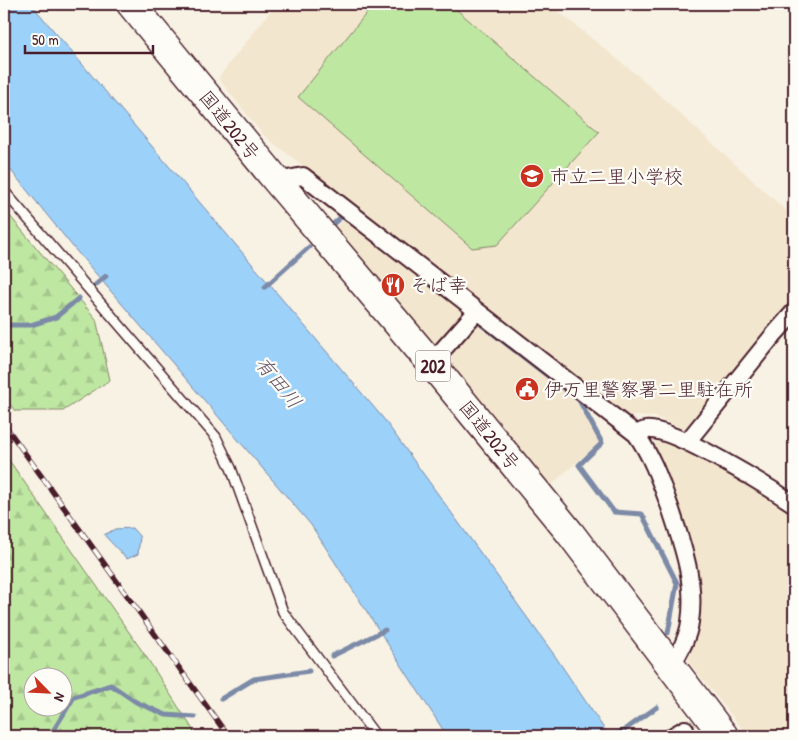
<svg xmlns="http://www.w3.org/2000/svg" width="798" height="740" font-family="'Patrick Hand','Klee One',sans-serif">
<defs>
<pattern id="forest-firs" width="22" height="20" patternUnits="userSpaceOnUse" patternTransform="scale(1.25)"><rect width="22" height="20" fill="#bee7a2"/><path d="M5 1l3.5 6h-7zM16 11l3.5 6h-7z" fill="#a5c68c"/></pattern>
</defs>
<rect width="100%" height="100%" fill="#f8f2e4"/>
<filter id="ink" filterUnits="userSpaceOnUse"><feTurbulence type="fractalNoise" baseFrequency=".02" numOctaves="2"/><feDisplacementMap in="SourceGraphic" scale="10" xChannelSelector="R" yChannelSelector="G"/><feConvolveMatrix kernelMatrix="1 2 1 2 8 2 1 2 1" color-interpolation-filters="sRGB"/></filter>
<g filter="url(#ink)">
<!-- built -->
<path fill="#f3e6ce" d="M 276,4 L 549,4 L 642,79 L 794,218 L 794,304 L 687,430 L 655,417 L 626,416 L 263,135 L 218,78 Z
M 348,217 L 581,399 L 603,439 L 550,486 L 335,227 Z
M 661,439 L 755,485 L 794,512 L 794,736 L 748,736 L 688,661 L 699,626 L 696,576 L 651,447 Z"/>
<!-- grass -->
<path fill="#bee7a2" stroke="#848366" d="M 374,4 L 450,4 L 599,132 L 497,245 L 472,248 L 298,97 Z"/>
<!-- forest -->
<path fill="url(#forest-firs)" stroke="#848366" fill-rule="evenodd" d="M 4,209 L 96,319 L 110,380 L 63,411 L 15,411 L 4,396 Z
M 4,453 L 147,658 L 197,736 L 4,736 ZM 32,678 L 62,678 L 62,708 L 32,708 Z"/>
<!-- water -->
<path fill="#9cd1fa" stroke="#7b8aa7" d="M 4,4 L 31,4 L 383,418 L 555,656 L 609,736 L 447,736 L 311,525 L 73,247 L 4,162 Z
M 132,528 L 140,537 L 138,554 L 127,559 L 104,535 L 115,529 Z"/>
<g fill="none" stroke-linecap="round" stroke-linejoin="round">
<!-- stream -->
<path stroke="#7b8aa7" stroke-width="5" d="M 332,225 L 342,216 L 347,220
M 93,287 L 106,276
M 265,287 L 309,247
M 474,319 L 579,400 L 602,443 L 579,465 L 614,512 L 642,514 L 677,583 L 668,633
M 4,325 L 31,325 L 56,317 L 79,298
M 332,656 L 385,630
M 221,699 L 254,679 L 309,671
M 50,736 L 74,697 L 111,685 L 136,702 L 166,715 L 195,717
M 616,736 L 657,707"/>
<!-- lane casing -->
<g stroke="#4a1f2b" stroke-width="12">
<path id="lane" d="M 4,191 L 216,437 L 231,468 L 283,612 L 376,736"/>
</g>
<!-- street casing -->
<g stroke="#4a1f2b" stroke-width="20">
<path id="street" d="M 277,181 L 303,176 L 636,434 C 639,433 643,430 646,430 C 672,426 770,488 794,504
M 431,363 L 477,311
M 636,434 C 653,458 661,483 671,510 C 683,547 696,582 690,622 C 688,638 679,653 671,667
M 687,442 L 771,338 L 794,312
M 673,736 L 685,729"/>
</g>
<!-- highway casing -->
<g stroke="#4a1f2b" stroke-width="31">
<path id="highway" d="M 131,4 L 277,181 L 431,363 L 570,533 L 724,736"/>
</g>
<!-- lane -->
<use href="#lane" stroke="#fdfcf7" stroke-width="9"/>
<!-- street -->
<use href="#street" stroke="#fdfcf7" stroke-width="16"/>
<!-- highway -->
<use href="#highway" stroke="#fdfcf7" stroke-width="28"/>
<!-- rail casing -->
<g stroke="#4a1f2b" stroke-width="5.5">
<path id="rail" d="M 4,424 L 228,736"/>
</g>
<!-- rail -->
<use href="#rail" stroke="#fdfcf7" stroke-width="4" stroke-dasharray="11" stroke-linecap="butt"/>
</g>
</g>
<!-- icons -->
<defs>
<g id="school-disc" transform="scale(1.25)"><circle r="9.5" fill="#c8321e" stroke="#fdfcf7"/><path d="M0-5L7-2L0 1L-7-2ZM-4 1L0 2.5L4 1V4Q0 6-4 4Z" fill="#fff"/></g>
<g id="restaurant-disc" transform="scale(1.25)"><circle r="9.5" fill="#c8321e" stroke="#fdfcf7"/><path d="M-5-6h1v4h1v-4h1v4h1v-4h1v5L-1.5 .5V6h-2V.5L-5-1ZM5-6V6H3V1.5H1.5Q1.5-4 5-6Z" fill="#fff"/></g>
<g id="civic-disc" transform="scale(1.25)"><circle r="9.5" fill="#c8321e" stroke="#fdfcf7"/><path d="M-.6-6.5H3V-4.5H.6V-3L4-1V1h2V6H-6V1h2V-1L-.6-3ZM-1.2 2.5V6h2.4V2.5Z" fill="#fff"/></g>
</defs>
<g fill-rule="evenodd">
<use href="#school-disc" x="532" y="176"/>
<use href="#restaurant-disc" x="393" y="285"/>
<use href="#civic-disc" x="527" y="389"/>
</g>
<g text-anchor="middle" dominant-baseline="central" stroke-width="4.5" stroke-linejoin="round" paint-order="stroke">
<!-- shield labels -->
<rect fill="#fdfcf7" stroke="#806168" stroke-width="1" x="415.5" y="350.5" width="35" height="31" rx="4"/>
<g font-size="18" font-weight="bold" fill="#4a1f2b">
<text x="433" y="366">202</text>
</g>
<!-- street labels -->
<g font-size="19" fill="#4a1f2b" stroke="#fdfcf7">
<text transform="translate(230 125) rotate(51)">国道202号</text>
<text transform="translate(490 435) rotate(51)">国道202号</text>
</g>
<!-- poi labels -->
<g font-size="19" fill="#4a1f2b" stroke="#fdfcf7" text-anchor="start">
<text x="550" y="176">市立二里小学校</text>
<text x="410" y="285">そば幸</text>
<text x="544" y="389">伊万里警察署二里駐在所</text>
</g>
<!-- water labels -->
<g font-size="20" font-style="italic" fill="#635469" stroke="#fdfcf7">
<text transform="translate(279 382) rotate(51)">有田川</text>
</g>
</g>
<!-- margin -->
<rect width="798" height="740" fill="none" stroke="#fdfcf7" stroke-width="20"/>
<rect x="10" y="10" width="778" height="720" fill="none" stroke="#4a1f2b" stroke-width="2" filter="url(#ink)"/>
<!-- north arrow -->
<g transform="translate(48 692) rotate(114)"><circle r="24" fill="#fdfcf7" stroke="#b5a4a5"/>
<path d="M0-4L9 19L0 12L-9 19Z" fill="#c8321e"/>
<text y="-8" font-size="14" font-weight="bold" text-anchor="middle" fill="#4a1f2b">N</text>
</g>
<!-- scale -->
<path d="M25 45v8h128v-8" fill="none" stroke="#4a1f2b" stroke-width="2.5"/>
<text x="32" y="45" font-size="15" fill="#4a1f2b" stroke="#fdfcf7" stroke-width="4" paint-order="stroke">50 m</text>
</svg>
